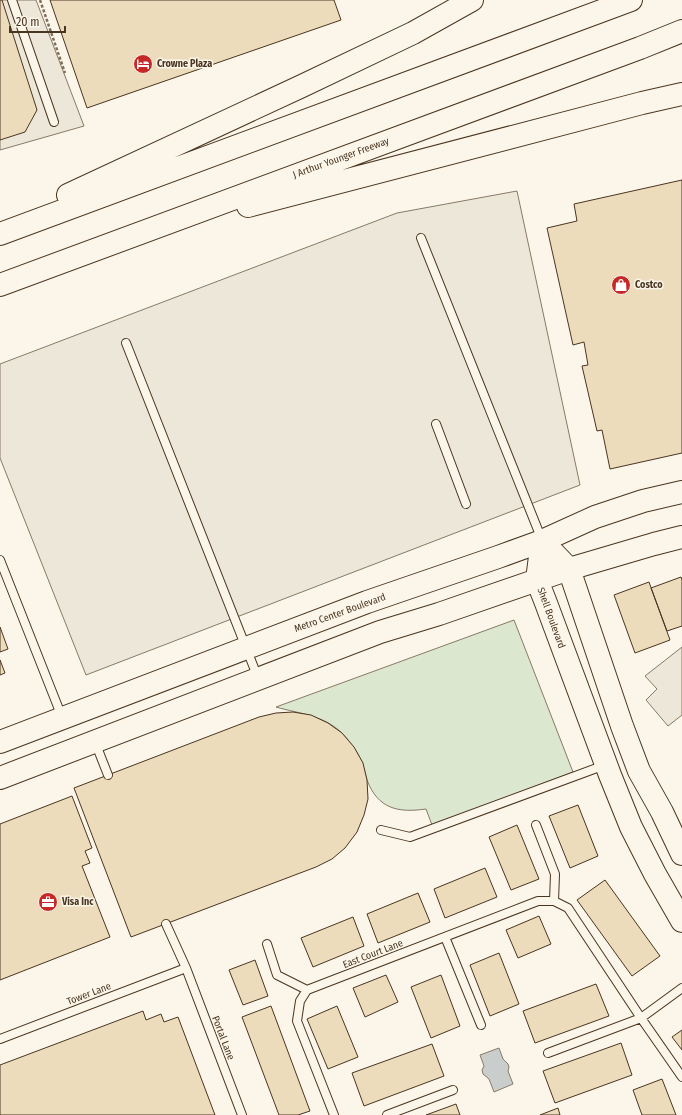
<svg xmlns="http://www.w3.org/2000/svg" width="682" height="1115" font-family="'Fira Sans Condensed',sans-serif">
<rect width="100%" height="100%" fill="#fbf6e9"/>
<!-- green -->
<path fill="#dce7d0" stroke="#887966" d="M 514,620 L 573,772 L 432,825 L 426,809 C 398,813 378,809 367,780 C 365,774 364,768 362,762 C 357,751 351,743 343,734 C 324,715 300,714 276,707 Z"/>
<!-- parking -->
<path fill="#ede7d9" stroke="#887966" d="M 0,0 L 36,0 L 84,126 L 0,150 Z
M 517,191 L 580,485 L 86,675 L 0,458 L 0,364 L 397,213 Z
M 682,647 L 682,715 L 668,726 L 646,700 L 657,689 L 645,676 Z"/>
<!-- water -->
<path fill="#c9cecd" stroke="#887966" d="M 499,1048 L 503,1059 L 508,1064 L 509,1067 L 508,1071 L 513,1084 L 494,1092 L 489,1079 L 483,1074 L 482,1070 L 484,1066 L 480,1055 Z"/>
<!-- building -->
<path fill="#ecdcbc" stroke="#4a3520" d="M 0,0 L 2,0 L 37,110 L 25,132 L 0,140 Z
M 50,0 L 334,0 L 341,20 L 87,108 Z
M 682,180 L 682,453 L 610,469 L 602,430 L 597,431 L 582,366 L 588,365 L 584,342 L 573,345 L 547,228 L 577,221 L 574,204 Z
M 681,577 L 682,580 L 682,626 L 667,631 L 651,588 Z
M 649,582 L 670,640 L 635,653 L 614,595 Z
M 0,627 L 8,649 L 0,652 Z
M 0,660 L 5,673 L 0,675 Z
M 293,712 L 311,715 L 328,723 L 342,733 L 354,747 L 363,763 L 367,780 L 368,799 L 364,815 L 357,832 L 345,848 L 332,859 L 316,867 L 131,937 L 74,788 L 259,717 L 276,713 Z
M 72,796 L 92,848 L 85,851 L 90,863 L 82,866 L 110,937 L 0,980 L 0,824 Z
M 578,805 L 598,856 L 570,868 L 549,816 Z
M 517,825 L 539,879 L 511,890 L 489,837 Z
M 485,868 L 497,897 L 445,918 L 434,889 Z
M 605,880 L 660,956 L 632,976 L 577,900 Z
M 418,893 L 430,922 L 378,943 L 367,914 Z
M 539,916 L 551,944 L 518,958 L 506,930 Z
M 353,917 L 364,946 L 313,967 L 301,938 Z
M 499,953 L 519,1004 L 490,1016 L 470,965 Z
M 255,960 L 268,996 L 243,1005 L 229,970 Z
M 386,975 L 398,1002 L 365,1017 L 353,988 Z
M 441,975 L 460,1026 L 431,1038 L 411,987 Z
M 596,984 L 609,1016 L 535,1043 L 523,1011 Z
M 271,1006 L 310,1111 L 298,1115 L 279,1115 L 242,1017 Z
M 337,1006 L 358,1057 L 328,1069 L 307,1019 Z
M 143,1011 L 146,1020 L 161,1014 L 164,1022 L 178,1017 L 215,1115 L 0,1115 L 0,1065 Z
M 682,1030 L 682,1050 L 672,1037 Z
M 621,1043 L 632,1075 L 555,1103 L 543,1071 Z
M 432,1044 L 444,1076 L 364,1106 L 352,1073 Z
M 662,1079 L 676,1115 L 642,1115 L 633,1090 Z
M 456,1104 L 460,1115 L 426,1115 Z
M 558,1108 L 560,1115 L 540,1115 Z"/>
<g fill="none" stroke-linecap="round" stroke-linejoin="round">
<!-- lane casing -->
<g stroke="#4a3520" stroke-width="10">
<path id="lane" d="M 12,0 L 54,122
M 421,238 L 542,540
M 126,343 L 258,678
M 436,424 L 466,504
M 0,560 L 62,717
M 95,742 L 108,775
M 536,825 L 555,874 L 554,901
M 381,830 L 410,837 L 605,765
M 166,924 L 186,968 L 242,1115
M 445,937 L 481,1025
M 267,944 L 277,975 L 307,990
M 0,1039 L 186,968
M 548,1053 L 641,1018 L 682,988
M 334,1115 L 297,1021 L 300,1001 L 307,990 L 538,901 L 554,901 L 568,908 L 641,1018 L 682,1077
M 387,1115 L 453,1090"/>
</g>
<!-- secondary casing -->
<g stroke="#4a3520" stroke-width="24">
<path id="secondary" d="M 542,541 L 537,580 L 546,603 L 610,775 L 631,827 L 655,874 L 682,921
M 542,541 L 569,569 L 622,726 L 639,771 L 662,812 L 682,854
M 0,742 L 367,602 L 498,557 L 542,541 L 595,517 L 643,501 L 682,492
M 0,778 L 380,632 L 439,614 L 569,569 L 654,544 L 682,537"/>
</g>
<!-- highway casing -->
<g stroke="#4a3520" stroke-width="24">
<path id="highway" d="M 68,195 L 302,86 L 413,33 L 472,0
M 248,206 L 642,103 L 682,94
M 0,234 L 631,0
M 0,285 L 640,48 L 682,31"/>
</g>
<!-- path -->
<path stroke="#7f6f5c" stroke-width="2.5" stroke-dasharray="3 2" stroke-linecap="butt" d="M 40,0 L 65,73"/>
<!-- lane -->
<use href="#lane" stroke="#fbf6e9" stroke-width="8"/>
<!-- secondary -->
<use href="#secondary" stroke="#fbf6e9" stroke-width="22"/>
<!-- highway -->
<use href="#highway" stroke="#fbf6e9" stroke-width="22"/>
</g>
<!-- icons -->
<defs>
<g id="hotel-disc" transform="scale(1)"><circle r="9.5" fill="#c62828" stroke="#fbf6e9"/><path d="M-6-4.5h1.5V1H6V5H4.5V3h-9V5H-6ZM-4 0a1.8 1.8 0 1 1 3.6 0ZM.5 0V-2.5h3Q6-2.5 6 0Z" fill="#fff"/></g>
<g id="shop-disc" transform="scale(1)"><circle r="9.5" fill="#c62828" stroke="#fbf6e9"/><path d="M-5-2.5h2.3a2.7 3.5 0 0 1 5.4 0H5L5.5 6h-11ZM-1.5-2.5h3a1.5 2.3 0 0 0-3 0Z" fill="#fff"/></g>
<g id="office-disc" transform="scale(1)"><circle r="9.5" fill="#c62828" stroke="#fbf6e9"/><path d="M-6-3h4V-5.5h4V-3h4V5H-6ZM-1-4.5V-3h2v-1.5ZM-6 0V1H6V0Z" fill="#fff"/></g>
</defs>
<g fill-rule="evenodd">
<use href="#hotel-disc" x="143" y="64"/>
<use href="#shop-disc" x="621" y="285"/>
<use href="#office-disc" x="48" y="902"/>
</g>
<g text-anchor="middle" dominant-baseline="central" stroke-width="3" stroke-linejoin="round" paint-order="stroke">
<!-- poi labels -->
<g font-size="10" font-weight="bold" fill="#4a3520" stroke="#fbf6e9" text-anchor="start">
<text x="157" y="64">Crowne Plaza</text>
<text x="635" y="285">Costco</text>
<text x="62" y="902">Visa Inc</text>
</g>
<!-- street labels -->
<g font-size="10" fill="#4a3520" stroke="#fbf6e9">
<text transform="translate(341 158) rotate(-20)">J Arthur Younger Freeway</text>
<text transform="translate(340 613) rotate(-20)">Metro Center Boulevard</text>
<text transform="translate(551 618) rotate(70)">Shell Boulevard</text>
<text transform="translate(373 954) rotate(-21)">East Court Lane</text>
<text transform="translate(89 994) rotate(-21)">Tower Lane</text>
<text transform="translate(223 1038) rotate(69)">Portal Lane</text>
</g>
</g>
<!-- scale -->
<path d="M10 26v6h55v-6" fill="none" stroke="#4a3520" stroke-width="2"/>
<text x="16" y="26" font-size="12" fill="#4a3520" stroke="#fbf6e9" stroke-width="3" paint-order="stroke">20 m</text>
</svg>
